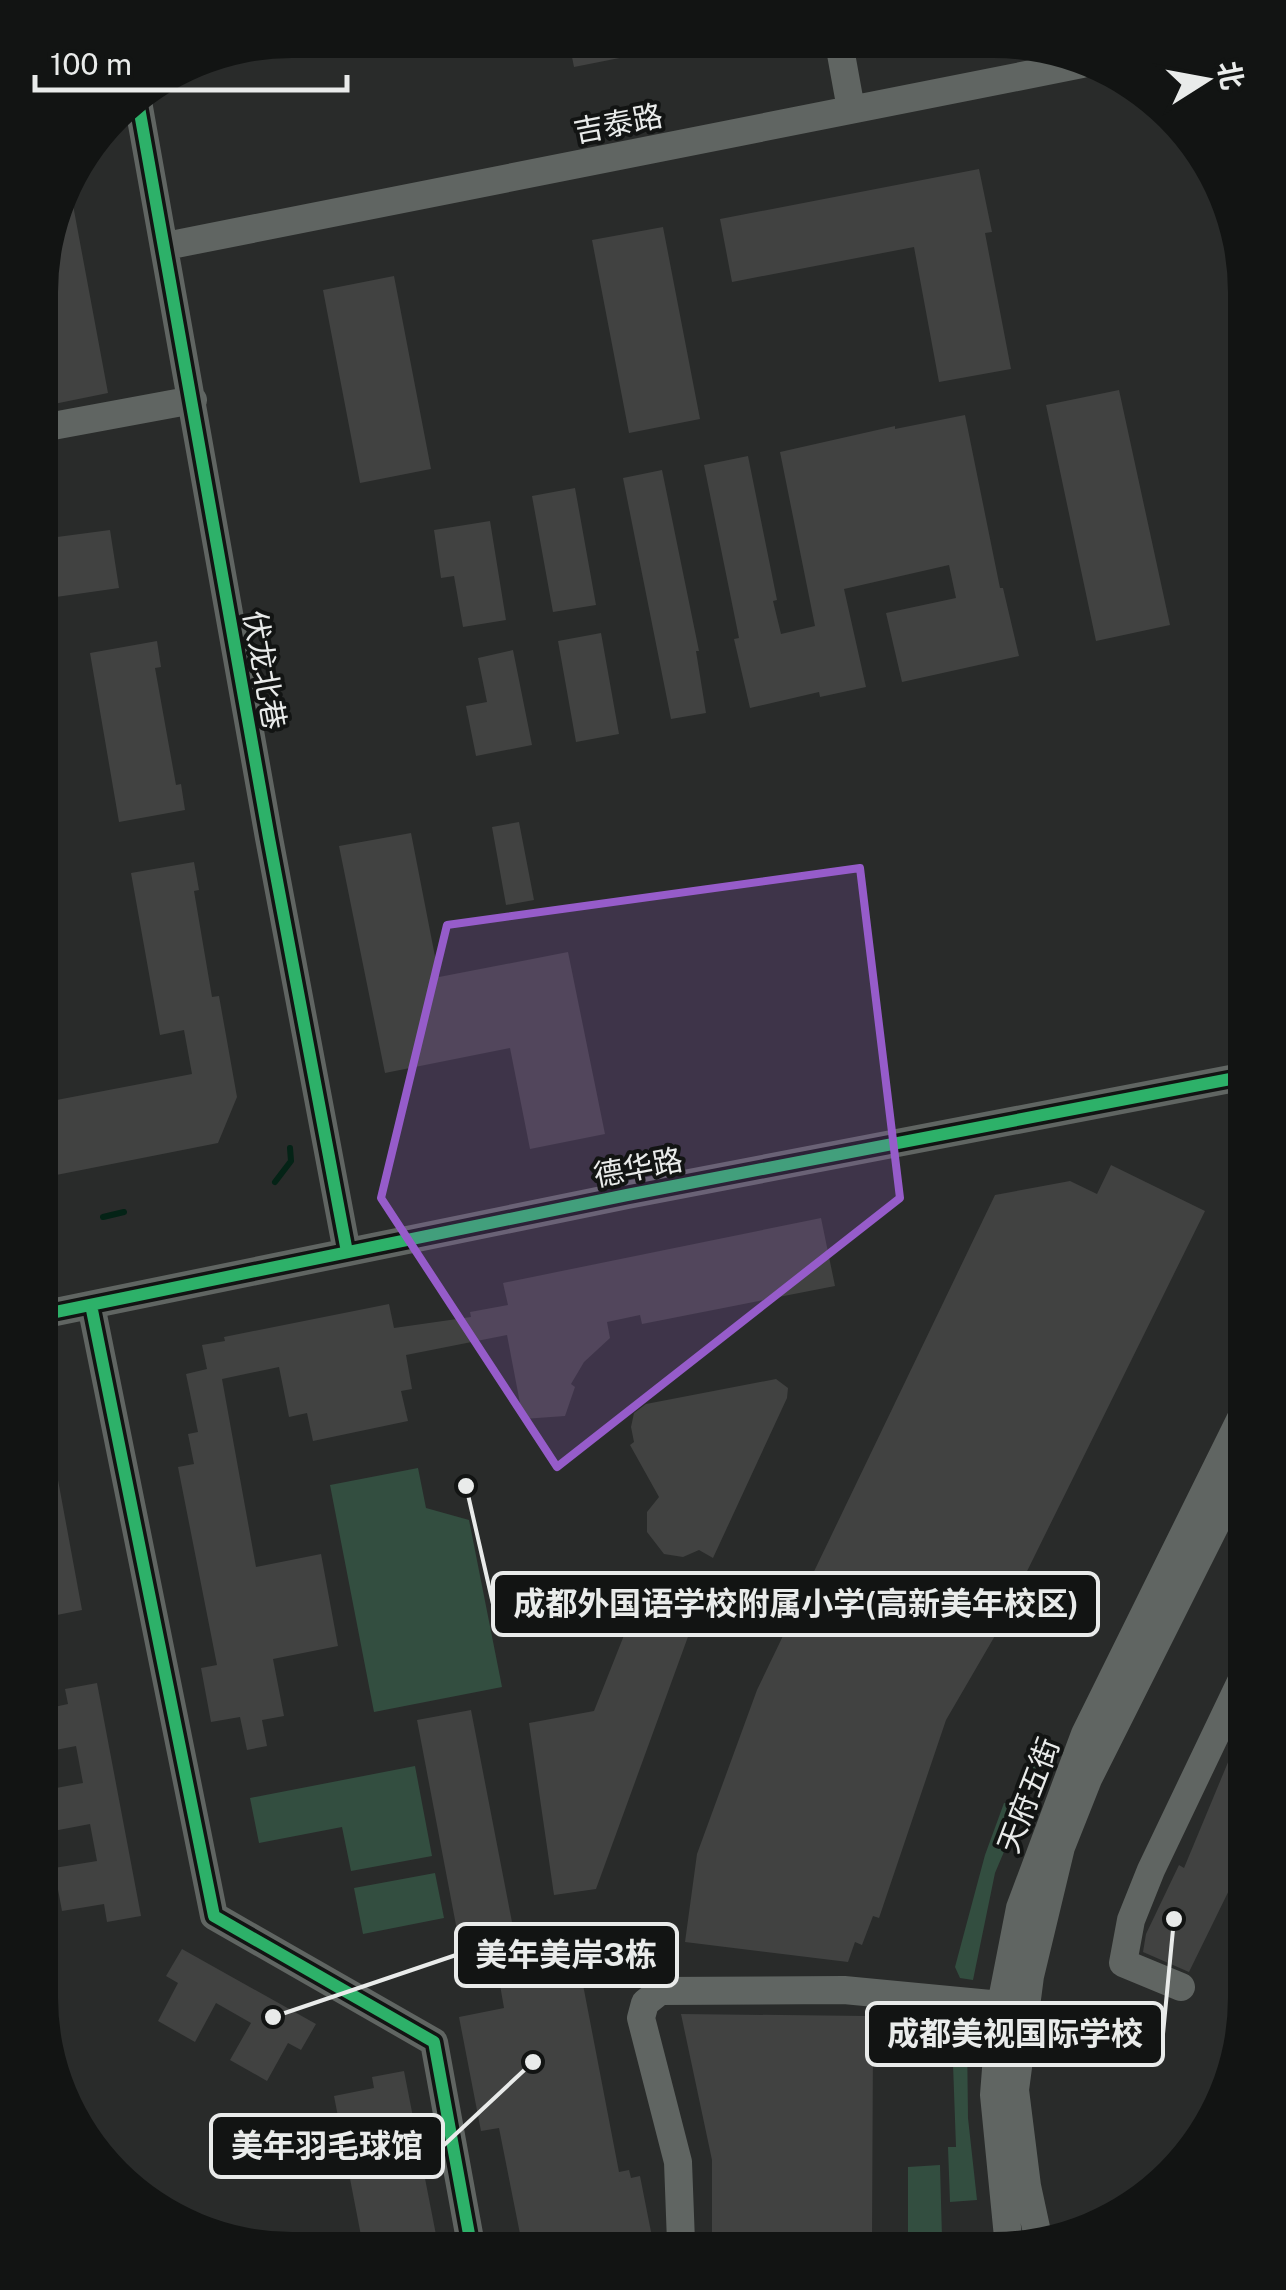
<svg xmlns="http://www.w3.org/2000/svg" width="1286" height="2290" font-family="'Public Sans','Noto Sans SC',sans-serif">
<rect width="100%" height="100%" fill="#292b2a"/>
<!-- green -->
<path fill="#334e40" d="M 418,1468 L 426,1508 L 469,1520 L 502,1687 L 374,1712 L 330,1485 Z
M 1039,1744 L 1046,1752 L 995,1873 L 973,1980 L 960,1978 L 955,1967 L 985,1855 L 1004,1803 L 1013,1804 Z
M 415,1766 L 432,1856 L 351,1871 L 342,1827 L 259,1843 L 250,1798 Z
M 435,1873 L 444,1918 L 363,1934 L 354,1888 Z
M 967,2035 L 968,2118 L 977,2200 L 950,2202 L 948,2147 L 956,2147 L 953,2064 L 948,2061 L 948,2036 Z
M 940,2165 L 942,2238 L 908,2239 L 908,2167 Z"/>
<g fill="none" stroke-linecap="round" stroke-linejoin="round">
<!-- stream -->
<path stroke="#042316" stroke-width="6" d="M 275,1182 L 291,1161 L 290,1148
M 103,1217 L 124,1212"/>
</g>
<!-- building -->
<path fill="#414241" d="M 569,42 L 659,42 L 660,50 L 574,67 Z
M 979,169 L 992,232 L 985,233 L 1011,369 L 939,382 L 914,247 L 732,282 L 720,219 Z
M 68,178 L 108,393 L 49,405 L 42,368 L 42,259 Z
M 663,227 L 700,419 L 629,433 L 592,240 Z
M 394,276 L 431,469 L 360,483 L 323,290 Z
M 1119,390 L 1170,625 L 1096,641 L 1046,405 Z
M 965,415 L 1000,588 L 1003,588 L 1019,656 L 902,682 L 886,613 L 956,598 L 949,565 L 844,589 L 866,687 L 820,697 L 819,692 L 750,708 L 734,639 L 739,638 L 704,465 L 748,456 L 777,600 L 773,601 L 781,634 L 815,626 L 780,452 L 895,426 L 895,429 Z
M 662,470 L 699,651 L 696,651 L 706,713 L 671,719 L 623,478 Z
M 575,488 L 596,605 L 553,612 L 532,496 Z
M 490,521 L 506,620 L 463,627 L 454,576 L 441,578 L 434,530 Z
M 110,530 L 119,588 L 42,599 L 42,539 Z
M 601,633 L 619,734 L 576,742 L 558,641 Z
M 157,641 L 161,667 L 155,668 L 176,785 L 181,784 L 185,810 L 119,822 L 90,653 Z
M 513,650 L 532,745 L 476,756 L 466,706 L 487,702 L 478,658 Z
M 519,822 L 534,900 L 506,905 L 492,827 Z
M 411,833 L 439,977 L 568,952 L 605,1134 L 530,1149 L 510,1048 L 385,1073 L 339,846 Z
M 194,862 L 199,890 L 194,891 L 212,997 L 219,996 L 237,1097 L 218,1143 L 41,1178 L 41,1103 L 192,1074 L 184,1030 L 160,1035 L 131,873 Z
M 1111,1165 L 1205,1211 L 996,1634 L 946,1720 L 879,1918 L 873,1916 L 862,1945 L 855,1942 L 848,1962 L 685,1942 L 697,1854 L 757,1690 L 995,1195 L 1070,1181 L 1097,1194 Z
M 821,1218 L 835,1286 L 642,1324 L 640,1315 L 607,1322 L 610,1338 L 584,1362 L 571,1384 L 575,1387 L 565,1416 L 523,1419 L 507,1335 L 406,1355 L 412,1389 L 401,1391 L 408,1421 L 313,1441 L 307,1413 L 289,1417 L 279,1367 L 222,1379 L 256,1567 L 321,1554 L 338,1646 L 273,1659 L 284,1716 L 262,1720 L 267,1746 L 247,1750 L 240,1717 L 211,1722 L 201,1668 L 217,1665 L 178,1467 L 194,1464 L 188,1434 L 198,1432 L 186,1374 L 207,1369 L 202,1345 L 225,1341 L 224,1337 L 389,1304 L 394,1328 L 471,1317 L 470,1312 L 508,1305 L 503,1283 Z
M 776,1379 L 788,1388 L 787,1398 L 713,1558 L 699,1550 L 683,1557 L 664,1554 L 647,1532 L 647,1512 L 659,1497 L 630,1445 L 634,1442 L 631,1427 L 634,1413 L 646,1404 Z
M 49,1431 L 82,1610 L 52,1616 L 47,1590 L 40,1591 L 41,1432 Z
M 638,1600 L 693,1623 L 596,1889 L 554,1895 L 529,1723 L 594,1711 Z
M 97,1683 L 141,1916 L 107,1922 L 104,1904 L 62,1911 L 54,1868 L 97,1861 L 90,1824 L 48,1832 L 40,1791 L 83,1783 L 76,1746 L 40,1753 L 40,1710 L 68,1704 L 65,1689 Z
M 471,1710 L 517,1948 L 591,1934 L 598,1966 L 580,1969 L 619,2172 L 629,2170 L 631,2178 L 640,2176 L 653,2242 L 522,2244 L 499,2128 L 481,2131 L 459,2017 L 504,2008 L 495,1956 L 463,1962 L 417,1720 Z
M 1246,1719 L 1245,1878 L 1237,1874 L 1189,1972 L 1143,1952 L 1146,1934 L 1179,1865 L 1184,1868 Z
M 182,1949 L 316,2024 L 301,2050 L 288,2043 L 267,2081 L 230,2060 L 251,2023 L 216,2003 L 195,2042 L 158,2021 L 178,1983 L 166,1976 Z
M 681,2014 L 867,2016 L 873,2040 L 872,2239 L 712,2241 L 712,2160 Z
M 404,2071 L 438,2245 L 363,2246 L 334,2096 L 374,2088 L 372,2077 Z"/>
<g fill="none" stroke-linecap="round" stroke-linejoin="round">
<!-- minor -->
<path stroke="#606562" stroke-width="28" d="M 839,43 L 851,109
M 137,96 L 269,838 L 347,1252
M 166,246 L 1082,64
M 42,428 L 193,400
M 91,1305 L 214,1916 L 434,2042 L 471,2245
M 41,1315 L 627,1195 L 1246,1076
M 1181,1987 L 1123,1963 L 1131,1920 L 1151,1870 L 1246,1671
M 1008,2237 L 994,2095 L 1001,2005 L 1020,1908 L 1085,1734 L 1246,1408
M 1038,2237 L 1027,2186 L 1015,2090 L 1030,1976 L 1061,1847 L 1088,1779 L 1246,1464
M 681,2242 L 678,2162 L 641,2018 L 645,2003 L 660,1991 L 844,1990 L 1001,2005"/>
<!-- cycleway casing -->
<g stroke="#121413" stroke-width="19">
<path id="cycleway" d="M 137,96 L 269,838 L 347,1252
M 91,1305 L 214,1916 L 434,2042 L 471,2245
M 41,1315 L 627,1195 L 1246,1076"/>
</g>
<!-- cycleway -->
<use href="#cycleway" stroke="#2db169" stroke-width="12"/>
</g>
<!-- marked area -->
<path fill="#965cca" fill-opacity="0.2" stroke="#965cca" stroke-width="8" stroke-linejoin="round" d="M 860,868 L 900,1198 L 557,1467 L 381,1198 L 447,925 Z"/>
<g text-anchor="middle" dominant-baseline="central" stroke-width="8" stroke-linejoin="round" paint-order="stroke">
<!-- street labels -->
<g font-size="30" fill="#e9ebea" stroke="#121413">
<text transform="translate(618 123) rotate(-11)">吉泰路</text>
<text transform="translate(265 670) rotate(80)">伏龙北巷</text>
<text transform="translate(638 1167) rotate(-11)">德华路</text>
<text transform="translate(1028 1795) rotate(-69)">天府五街</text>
</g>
</g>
<!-- crop -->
<path d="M0 0H1286V2290H0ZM292 58H994A234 234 0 0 1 1228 292V1998A234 234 0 0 1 994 2232H292A234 234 0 0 1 58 1998V292A234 234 0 0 1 292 58Z" fill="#121413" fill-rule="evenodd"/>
<!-- callouts -->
<path fill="none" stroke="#e9ebea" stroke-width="4" d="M466 1486L493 1604M273 2017L456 1955M1174 1919L1163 2034M533 2062L443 2146"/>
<g fill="#e9ebea" stroke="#121413" stroke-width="4">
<circle cx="466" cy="1486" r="10"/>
<circle cx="273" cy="2017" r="10"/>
<circle cx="1174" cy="1919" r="10"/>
<circle cx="533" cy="2062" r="10"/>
</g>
<g fill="#121413" stroke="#e9ebea" stroke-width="4">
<rect x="493" y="1573" width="605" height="62" rx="10"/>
<rect x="456" y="1924" width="221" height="62" rx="10"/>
<rect x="867" y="2003" width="296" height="62" rx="10"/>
<rect x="211" y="2115" width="232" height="62" rx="10"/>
</g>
<g font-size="32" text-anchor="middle" font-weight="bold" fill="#e9ebea">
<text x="796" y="1615">成都外国语学校附属小学(高新美年校区)</text>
<text x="566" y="1966">美年美岸3栋</text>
<text x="1015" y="2045">成都美视国际学校</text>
<text x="327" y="2157">美年羽毛球馆</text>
</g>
<!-- north arrow -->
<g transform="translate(1206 80) rotate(79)" stroke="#121413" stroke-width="8" paint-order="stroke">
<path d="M0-8L18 38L0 25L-18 38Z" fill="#e9ebea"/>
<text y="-15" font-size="28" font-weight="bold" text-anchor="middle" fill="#e9ebea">北</text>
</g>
<!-- scale -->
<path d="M35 75v15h312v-15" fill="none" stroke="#e9ebea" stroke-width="5"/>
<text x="50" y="75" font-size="30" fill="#e9ebea" stroke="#121413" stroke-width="8" paint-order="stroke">100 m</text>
</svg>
